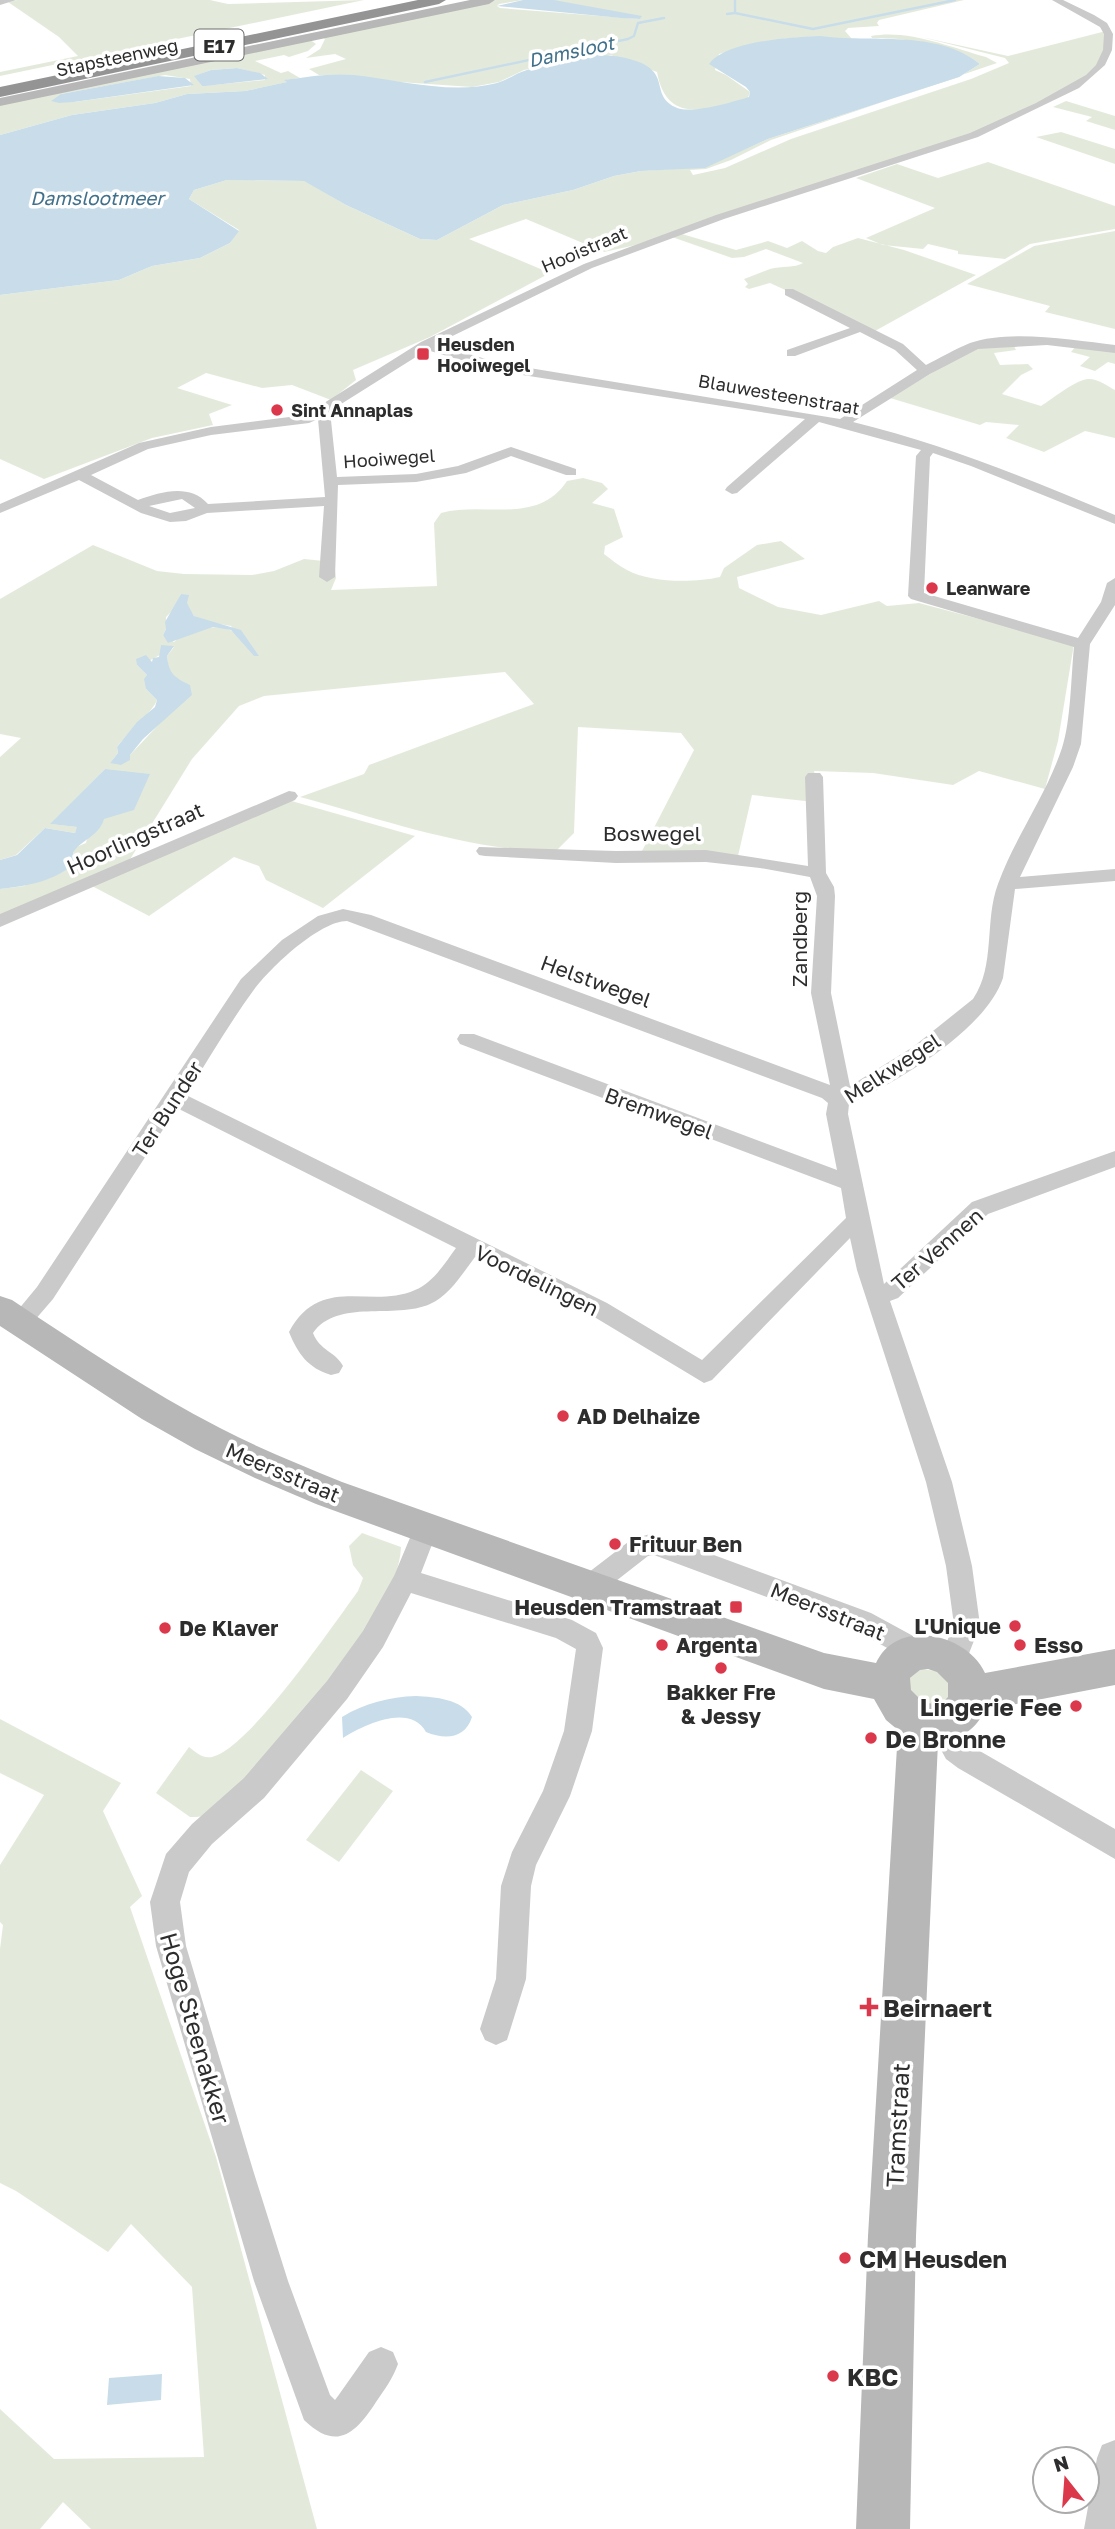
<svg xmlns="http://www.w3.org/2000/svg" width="1115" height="2529" font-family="'Golos Text',sans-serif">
<rect width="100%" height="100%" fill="#fff"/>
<!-- green -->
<path fill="#e4eadb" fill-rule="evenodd" d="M 17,0 L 210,0 L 228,4 L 364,0 L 0,76 L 0,72 L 78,56 L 59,37 L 8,2 Z
M 496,0 L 523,0 L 499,4 L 497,6 L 500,8 L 639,19 L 641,17 L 551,0 L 964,0 L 879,20 L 877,23 L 879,26 L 848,28 L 845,31 L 852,39 C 837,41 822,36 807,37 C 777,38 748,45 719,54 L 715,70 L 726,75 L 750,92 L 748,98 C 709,108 667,127 657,72 L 611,55 L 524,70 L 499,82 L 472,87 L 399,82 L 355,76 L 319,75 L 309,69 L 346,59 L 335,54 L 306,58 L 320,49 L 325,39 L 321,36 Z
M 1106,31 C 1105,43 1104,57 1096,67 C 1080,86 997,123 971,135 L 636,245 L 604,252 L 526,219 L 469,239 L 550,273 L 430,337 L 353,370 L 356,380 L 331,400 L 292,385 L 262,388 L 206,373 L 177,388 L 232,405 L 209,414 L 213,425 L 152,438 L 44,479 L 0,459 L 0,295 L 119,280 L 152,266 L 200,258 L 230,243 L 239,230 L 189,199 L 194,190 L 227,180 L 305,181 L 346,205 L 420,239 L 437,240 L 503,205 L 573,190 L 614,176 L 641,171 L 705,167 L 768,139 L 959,77 L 980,64 C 958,45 900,37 872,38 L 871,36 C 908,29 950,47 986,57 L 997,63 L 771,140 L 731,160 L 706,169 L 690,170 L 693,175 L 725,168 L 791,139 L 971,79 L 1009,63 L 1005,58 L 921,37 L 1008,56 Z
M 309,39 L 316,44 L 308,51 L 289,57 L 284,55 L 255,61 L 281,73 L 288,71 L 300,78 L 286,80 L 288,82 L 245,91 L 187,94 L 155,103 L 72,115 L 0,135 L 0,104 ZM 237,68 L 265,75 L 265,80 L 202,86 L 195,76 L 211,70 ZM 165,75 L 190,79 L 191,86 L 74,102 L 61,94 Z
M 1066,101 L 1115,116 L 1115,130 L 1086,121 L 1092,117 L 1053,107 Z
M 1061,132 L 1115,149 L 1115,164 L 1036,137 Z
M 988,162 L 1115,206 L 1115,229 L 1030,244 L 1005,259 L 958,254 L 958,251 L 928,244 L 923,249 L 883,245 L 866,238 L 935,208 L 856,178 L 897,164 L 938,178 Z
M 1115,231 L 1115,329 L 1045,312 L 1050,306 L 967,284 L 1034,246 Z
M 682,234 L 736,250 L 768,241 L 787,248 L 802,241 L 818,251 L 826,253 L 833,247 L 858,238 L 904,250 L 976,275 L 875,331 L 770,283 L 749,289 L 745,287 L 748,284 L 744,279 C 752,276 762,272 770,269 C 781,266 795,268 803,263 L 766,249 L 744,257 L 732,258 L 672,237 Z
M 1013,344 L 1016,350 L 994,353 L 1000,365 L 1028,364 L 1033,369 L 1021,375 L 1002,394 L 1041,406 C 1052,399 1078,378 1089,379 C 1099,379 1107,386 1115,390 L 1115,438 L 1085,431 L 1044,452 L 1006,438 L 1019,425 L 986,422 L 980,425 L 890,398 L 972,349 Z
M 1076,346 L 1115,352 L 1115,364 L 1108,362 L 1095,371 L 1080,366 L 1090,357 L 1071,352 Z
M 583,478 L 602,483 L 608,489 L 592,503 L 614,509 L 623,537 L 605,546 L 604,554 C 611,559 619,566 627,570 C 651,583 693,583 720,577 L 724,568 L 757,545 L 781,541 L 805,559 L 737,577 L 739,588 L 778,607 L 821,615 L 879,601 L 887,606 L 919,603 L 1074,644 L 1058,741 L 1045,789 L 979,771 L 953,785 L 873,773 L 814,771 L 823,803 L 752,795 L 738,856 L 641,853 L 694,750 L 681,733 L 578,727 L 574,833 L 555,852 C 467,850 384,820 300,797 L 364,774 L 369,765 L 534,704 L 505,672 L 264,696 L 239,706 L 192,759 L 129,861 L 0,915 L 0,889 L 24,886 L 77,859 L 73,853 L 76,847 L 86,843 L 105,769 L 51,824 L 78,827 L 75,833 L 45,828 L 16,855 L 0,860 L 0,757 L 21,738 L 0,734 L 0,599 L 93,545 L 157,571 L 184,574 L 252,575 L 274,571 L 304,559 L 334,562 L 336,578 L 331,590 L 437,586 L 434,523 L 441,513 C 484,501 537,526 567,481 ZM 181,594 L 194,616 L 203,621 L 231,626 L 254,656 C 248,648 240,636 232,631 C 216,622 187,631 174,642 L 163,635 L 166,629 L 166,617 L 173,610 ZM 174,647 L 167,656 L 168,669 L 176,680 L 163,720 L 130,755 L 110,763 L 118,753 L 117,747 C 126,735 154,710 157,700 L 146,689 L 147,675 L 137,665 C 152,661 160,654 174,647 Z
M 288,800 L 415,836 L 323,908 L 266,880 L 259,866 L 234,857 L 149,916 L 92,886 Z
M 362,1533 L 401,1547 C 400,1571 387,1595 375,1616 C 360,1645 230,1806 206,1815 C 202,1817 195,1817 190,1817 L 156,1793 L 189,1747 C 196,1752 202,1759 212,1757 C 248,1750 334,1624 358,1591 L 363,1578 L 353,1565 L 349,1546 Z
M 921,1669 L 937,1671 L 949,1682 L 949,1696 L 945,1702 L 930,1706 L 915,1699 L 909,1686 L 910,1678 Z
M 0,1719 L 121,1783 L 103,1811 L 142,1896 L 130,1907 L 216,2157 L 317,2529 L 91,2529 L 63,2502 L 40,2529 L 0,2529 L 0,2409 L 54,2459 L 204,2457 L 192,2287 L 131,2224 L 108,2252 L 16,2191 L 0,2183 L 0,1949 L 3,1925 L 0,1922 L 0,1865 L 44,1795 L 0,1773 Z
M 361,1770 L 393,1791 L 339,1862 L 306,1840 Z"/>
<!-- water -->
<path fill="#c8dde9" d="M 523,0 L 554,0 L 642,16 L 640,19 L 621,18 L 497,6 Z
M 820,36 C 870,43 937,29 980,64 L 959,77 L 768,139 L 705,168 L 641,171 L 614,176 L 573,190 L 503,205 L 437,240 L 420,239 L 346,205 L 304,181 L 227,180 L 194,190 L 189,199 L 239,231 L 230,243 L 200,258 L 152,266 L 119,280 L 0,295 L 0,135 L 72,115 L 155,103 L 187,94 L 245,91 L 287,82 L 284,80 C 307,77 330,73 354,75 C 400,80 451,95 497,83 C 508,80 516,73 527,70 C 555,62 592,51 621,57 C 677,68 647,93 675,107 C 690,115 732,102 749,97 L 750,92 L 746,87 L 709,64 C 726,41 792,37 820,36 Z
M 237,68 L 260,73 L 268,79 L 206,86 L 202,86 L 194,76 L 211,70 Z
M 158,76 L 185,78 L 194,85 L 74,102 L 59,103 L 51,101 L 61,94 Z
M 181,594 L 189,595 L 187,603 L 194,616 L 241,630 L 259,656 L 254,656 L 231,630 L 213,627 L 168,643 L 163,635 L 166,629 L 165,622 Z
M 161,645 L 174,646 L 167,656 C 169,674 174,677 190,685 L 192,695 L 143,739 L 130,755 L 130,760 L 121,765 L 110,763 L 118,753 L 117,747 L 137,722 L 155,707 L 157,700 L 146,689 L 144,679 L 147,675 L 137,665 L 136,659 L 146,655 L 152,662 L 153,658 L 159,657 Z
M 105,769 L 150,774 L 134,810 L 104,819 C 99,837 80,840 73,853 L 77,859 C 61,881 26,886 0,889 L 0,860 L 17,855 L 45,828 L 75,833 L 77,827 L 50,824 Z
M 416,1696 C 436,1697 461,1699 472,1717 C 465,1739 445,1740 426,1732 C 410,1703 365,1724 343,1738 L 342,1717 C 365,1703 389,1697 416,1696 Z
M 162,2374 L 161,2400 L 107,2405 L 109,2378 Z"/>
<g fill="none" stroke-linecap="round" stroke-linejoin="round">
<!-- stream -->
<path stroke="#c8dde9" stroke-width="2.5" d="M 735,0 L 735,13
M 727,14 L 735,13 L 813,29 L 955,0
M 425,82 L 628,39 L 634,36 L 638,23 L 664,18"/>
<!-- street -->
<path fill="#cacaca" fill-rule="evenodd" d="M 0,0 L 16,0 L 0,5 Z
M 1052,0 L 1063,0 L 1094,15 L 1107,23 L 1113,34 L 1112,50 L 1105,65 L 1079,88 L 978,137 L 724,219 L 592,268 L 436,344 L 499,363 L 840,419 L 917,370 L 895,350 L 860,332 L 795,356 L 787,356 L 787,350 L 850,328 L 785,295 L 785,289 L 793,289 L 903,344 L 926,365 C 940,358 955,349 970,343 C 1009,329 1074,340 1115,345 L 1115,353 L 1047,345 L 978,349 L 930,374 L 853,422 C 944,444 1028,479 1115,515 L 1115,524 L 971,466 L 933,453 L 930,457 L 924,593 L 1078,638 L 1101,602 L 1107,583 L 1115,578 L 1115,605 L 1090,644 L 1081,744 L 1073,767 L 1020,877 L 1115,869 L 1115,881 L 1015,889 L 1003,978 C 985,1031 897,1082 849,1104 L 848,1114 L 884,1284 L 972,1202 L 1115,1151 L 1115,1167 L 988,1214 L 898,1298 L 890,1301 L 952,1482 L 972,1566 L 980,1625 L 963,1669 L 953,1672 L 943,1669 L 939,1660 L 954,1625 L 946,1566 L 926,1482 L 857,1270 L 850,1238 L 712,1380 L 704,1383 L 591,1315 L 475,1257 C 462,1274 450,1295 430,1304 C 394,1320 338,1298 313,1333 C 320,1351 335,1351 343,1366 L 339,1373 L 331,1375 C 308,1368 298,1354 289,1332 C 321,1273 371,1310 415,1290 C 433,1283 445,1263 456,1248 L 177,1108 L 53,1299 L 28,1328 L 20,1331 L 12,1328 L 8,1322 L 37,1287 L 241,979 L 282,940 L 318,916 L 343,909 L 371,915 L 830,1085 L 811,993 L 817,896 L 810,877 L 760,868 L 706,862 L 616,863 L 485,856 L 479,855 L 476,851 L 479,847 L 616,851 L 706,850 L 808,866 L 805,777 L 808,773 L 820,773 L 823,777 L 826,873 L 834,887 L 835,896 L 831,993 L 850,1086 L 913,1047 L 973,999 C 996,965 984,921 998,884 C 1015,837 1046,796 1062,748 C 1071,721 1071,676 1074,647 L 911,599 L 908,596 L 916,456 L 921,450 L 819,422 L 737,493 L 732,494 L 725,490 L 727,487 L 805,419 L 497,371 L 427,350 L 330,411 L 337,477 L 416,474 L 458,466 L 511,447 L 576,469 L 576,475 L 566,475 L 511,456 L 466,473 L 416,482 L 338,485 L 335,577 L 327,582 L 319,577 L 324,506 L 207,513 L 186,521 L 170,522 L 141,513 L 79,480 L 0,513 L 0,504 L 139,443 L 211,427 L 305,415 L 421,342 L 584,264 L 716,215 L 970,133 L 1036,103 L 1086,75 L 1096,65 L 1103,50 L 1104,34 L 1100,27 ZM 318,419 L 325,497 L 208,504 C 189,483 161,492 138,500 L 91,475 L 148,449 L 211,435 L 309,423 ZM 182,499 L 195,508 L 170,513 L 149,506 ZM 347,921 L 822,1098 L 828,1103 L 826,1114 L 837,1170 L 474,1034 L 460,1034 L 457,1039 L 460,1044 L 841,1188 L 846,1218 L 702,1360 L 607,1303 L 186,1095 C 208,1060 229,1024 253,991 C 269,969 319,921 347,921 Z
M 289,791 L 295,792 L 298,796 L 295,800 L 0,927 L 0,914 Z
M 430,1519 L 439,1522 L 443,1530 L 431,1547 L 421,1573 L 572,1620 L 596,1633 L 603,1648 L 592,1731 L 570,1796 L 536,1865 L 531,1886 L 526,1979 L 507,2040 L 496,2045 L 485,2040 L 480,2029 L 496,1979 L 501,1886 L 512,1852 L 543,1791 L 564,1731 L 576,1649 L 556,1638 L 411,1593 L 383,1647 L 347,1699 L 264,1798 L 212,1844 L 189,1872 L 180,1902 L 186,1946 L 253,2170 L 288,2281 L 330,2395 L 335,2400 L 338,2396 L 369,2352 L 381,2347 L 393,2352 L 398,2364 C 393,2378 385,2389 376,2402 C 356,2433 337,2452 304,2420 L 254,2281 L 156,1946 L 150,1902 L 166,1854 L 192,1824 L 244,1778 L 327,1681 L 363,1631 L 394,1576 L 412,1533 L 421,1522 Z
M 654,1533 L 871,1613 L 926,1643 L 930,1652 L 926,1661 L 916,1664 L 853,1629 L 654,1555 L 648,1556 L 598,1595 L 589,1598 L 580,1595 L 576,1587 L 580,1579 L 632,1539 Z
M 941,1711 C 958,1718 963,1739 978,1750 L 1115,1829 L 1115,1859 L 958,1768 L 946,1759 L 927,1724 L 931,1715 Z
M 1115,2440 L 1115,2529 L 1084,2529 L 1097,2458 L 1102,2445 Z"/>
<!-- secondary -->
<path fill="#b7b7b7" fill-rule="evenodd" d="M 470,0 L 495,0 L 489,4 L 0,106 L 0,98 Z
M 0,1296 L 12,1300 C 80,1345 148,1391 220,1428 C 260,1449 301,1465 342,1482 L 824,1653 L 876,1663 C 898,1617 967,1634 985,1673 L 1115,1649 L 1115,1685 L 985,1710 C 976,1729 960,1741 938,1742 L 916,2236 L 910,2529 L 856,2529 L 868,2236 L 898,1730 L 886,1720 L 874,1699 L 824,1689 L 316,1504 L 255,1478 L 195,1449 L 142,1419 L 0,1326 ZM 928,1669 L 937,1672 L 948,1683 L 948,1697 L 941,1704 L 924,1703 L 911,1690 L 910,1678 L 920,1670 Z"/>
<!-- highway -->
<path fill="#949494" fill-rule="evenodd" d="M 418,0 L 446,0 L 439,4 L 0,97 L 0,87 Z"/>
</g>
<!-- markers -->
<g fill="#db384b" stroke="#fff" stroke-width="2.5">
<rect x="416" y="347" width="14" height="14" rx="3.5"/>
<circle cx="277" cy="410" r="7"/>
<circle cx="932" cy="588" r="7"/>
<circle cx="563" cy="1416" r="7"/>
<circle cx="615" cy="1544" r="7"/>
<rect x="729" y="1600" width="14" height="14" rx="3.5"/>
<circle cx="1015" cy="1626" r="7"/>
<circle cx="165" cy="1628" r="7"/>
<circle cx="662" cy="1645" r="7"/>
<circle cx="1020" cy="1645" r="7"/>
<circle cx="721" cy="1668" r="7"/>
<circle cx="1076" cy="1706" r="7"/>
<circle cx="871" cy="1738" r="7"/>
<path d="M865.5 1996.5h7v7h7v7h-7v7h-7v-7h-7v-7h7z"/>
<circle cx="845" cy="2258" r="7"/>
<circle cx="833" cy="2376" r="7"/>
</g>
<g text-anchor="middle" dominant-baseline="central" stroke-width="7" stroke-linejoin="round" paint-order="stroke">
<!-- far-street labels -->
<g font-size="18" fill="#2d2d2d" stroke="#fff">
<text transform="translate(117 57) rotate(-12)">Stapsteenweg</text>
<text transform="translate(584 249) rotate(-23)">Hooistraat</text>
<text transform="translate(779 394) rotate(10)">Blauwesteenstraat</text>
<text transform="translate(389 458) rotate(-4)">Hooiwegel</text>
</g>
<!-- far-poi labels -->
<g font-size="18" font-weight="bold" fill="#2d2d2d" stroke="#fff" text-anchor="start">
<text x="437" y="344">Heusden<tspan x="437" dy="21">Hooiwegel</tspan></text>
<text x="291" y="410">Sint Annaplas</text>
<text x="946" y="588">Leanware</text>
</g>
<!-- shield labels -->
<rect fill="#fff" stroke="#6c6c6c" stroke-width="2" x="194.5" y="29.5" width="49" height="31" rx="5"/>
<g font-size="19" font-weight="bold" fill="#2d2d2d">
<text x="219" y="45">E17</text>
</g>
<!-- far-water labels -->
<g font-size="19" font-style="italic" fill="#40708a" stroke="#fff">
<text transform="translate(571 51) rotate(-12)">Damsloot</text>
<text x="97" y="197">Damslootmeer</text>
</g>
<!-- street labels -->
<g font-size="21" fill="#2d2d2d" stroke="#fff">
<text x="652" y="833">Boswegel</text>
<text transform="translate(135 838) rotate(-24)">Hoorlingstraat</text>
<text transform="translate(799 939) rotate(-90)">Zandberg</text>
<text transform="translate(596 981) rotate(20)">Helstwegel</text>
<text transform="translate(892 1068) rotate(-33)">Melkwegel</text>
<text transform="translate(167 1109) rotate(-57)">Ter Bunder</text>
<text transform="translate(659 1113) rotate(20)">Bremwegel</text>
<text transform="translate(937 1249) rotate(-41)">Ter Vennen</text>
<text transform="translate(537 1280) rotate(26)">Voordelingen</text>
<text transform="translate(283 1472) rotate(23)">Meersstraat</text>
<text transform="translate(828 1611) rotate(22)">Meersstraat</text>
</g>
<!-- poi labels -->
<g font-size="21" font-weight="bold" fill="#2d2d2d" stroke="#fff" text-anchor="start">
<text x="577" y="1416">AD Delhaize</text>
<text x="629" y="1544">Frituur Ben</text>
<text x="722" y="1607" text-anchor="end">Heusden Tramstraat</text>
<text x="1001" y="1626" text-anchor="end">L'Unique</text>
<text x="179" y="1628">De Klaver</text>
<text x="676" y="1645">Argenta</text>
<text x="1034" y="1645">Esso</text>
<text x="721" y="1692" text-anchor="middle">Bakker Fre<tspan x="721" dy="24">&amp; Jessy</tspan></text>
</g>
<!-- near-poi labels -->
<g font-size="24" font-weight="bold" fill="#2d2d2d" stroke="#fff" text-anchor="start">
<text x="1062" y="1706" text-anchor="end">Lingerie Fee</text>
<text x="885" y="1738">De Bronne</text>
<text x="883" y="2007">Beirnaert</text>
<text x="859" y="2258">CM Heusden</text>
<text x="847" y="2376">KBC</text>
</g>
<!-- near-street labels -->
<g font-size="24" fill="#2d2d2d" stroke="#fff">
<text transform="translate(196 2028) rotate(74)">Hoge Steenakker</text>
<text transform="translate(897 2125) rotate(-87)">Tramstraat</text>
</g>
</g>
<!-- north arrow -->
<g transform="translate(1066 2480) rotate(343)"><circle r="33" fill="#ffffff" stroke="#ababab" stroke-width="2"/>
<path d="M0-5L12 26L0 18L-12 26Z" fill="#db384b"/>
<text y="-10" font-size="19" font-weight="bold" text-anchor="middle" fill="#2d2d2d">N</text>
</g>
</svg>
